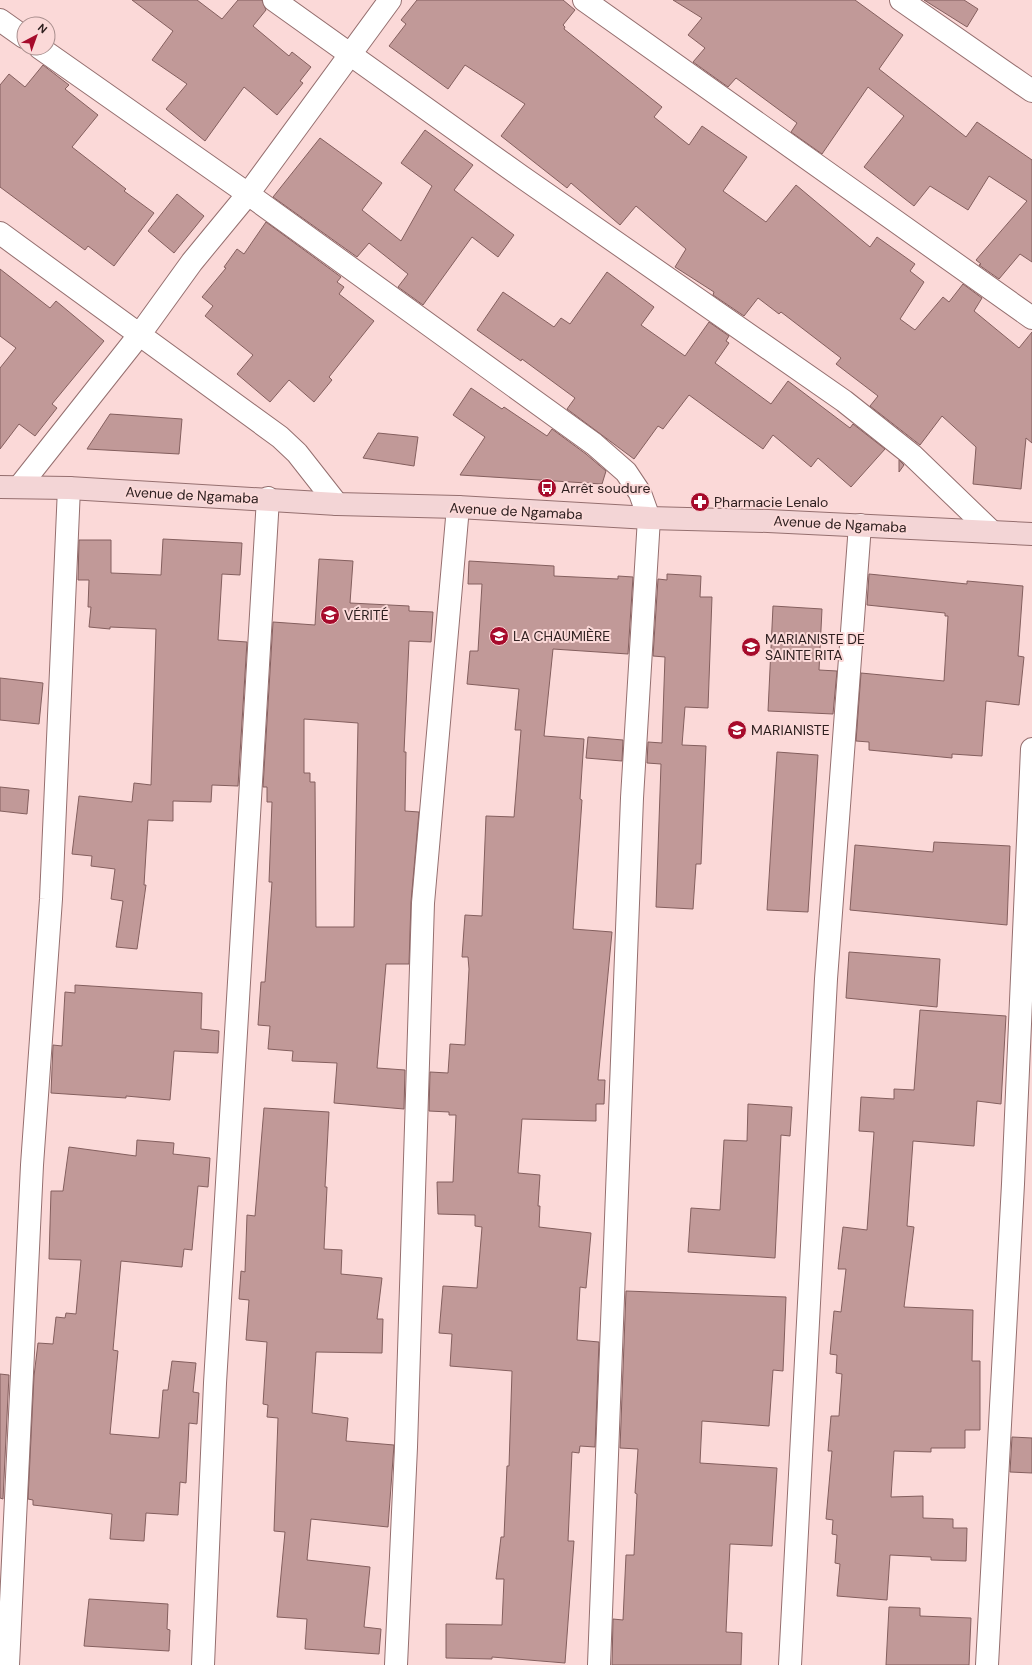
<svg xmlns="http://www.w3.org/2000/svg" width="1032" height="1665" font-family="'DM Sans',sans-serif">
<rect width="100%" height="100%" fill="#fbd9d8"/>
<!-- building -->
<path fill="#c19998" stroke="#845f5e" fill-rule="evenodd" d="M 132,0 L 197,0 L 222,19 L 238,0 L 262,0 L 266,10 L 253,26 L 289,56 L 292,52 L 311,67 L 300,81 L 303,83 L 277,115 L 244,87 L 205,141 L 166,109 L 187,84 L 152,60 L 173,31 Z
M 417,0 L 563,0 L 575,10 L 563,25 L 565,27 L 564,29 L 662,107 L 654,117 L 689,145 L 702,126 L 747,157 L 723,191 L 766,222 L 796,185 L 870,247 L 877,237 L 915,264 L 910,271 L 924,282 L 900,319 L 915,330 L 943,297 L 949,302 L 963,284 L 982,298 L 974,311 L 1019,348 L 1032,332 L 1032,443 L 1026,438 L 1021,489 L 973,484 L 976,447 L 942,416 L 920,445 L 870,406 L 878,396 L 836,364 L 841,358 L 781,312 L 779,314 L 758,298 L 744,316 L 713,295 L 714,292 L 675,267 L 686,249 L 636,206 L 620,225 L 571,183 L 567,188 L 501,136 L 525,104 L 465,65 L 448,89 L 389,46 L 406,24 L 401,20 Z
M 673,0 L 855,0 L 903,35 L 879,69 L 966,137 L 977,122 L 1032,160 L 1032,262 L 1020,254 L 999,279 L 979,265 L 981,264 L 976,260 L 1027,201 L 989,176 L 968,210 L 930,186 L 914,206 L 864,167 L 904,116 L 868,87 L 822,154 L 791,132 L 797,123 L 736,78 L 728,87 L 693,62 L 705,48 L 688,35 L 702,18 Z
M 924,0 L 964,0 L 978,9 L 967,27 Z
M 43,65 L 69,85 L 65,89 L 98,115 L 72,147 L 126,189 L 124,191 L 154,213 L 114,266 L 88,246 L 85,250 L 0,187 L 0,85 L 9,74 L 25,87 Z
M 425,130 L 473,165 L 454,190 L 514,235 L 498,257 L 472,237 L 423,305 L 398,287 L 408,274 L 369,243 L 357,257 L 273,197 L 320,138 L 382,183 L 362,210 L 401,241 L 432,186 L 401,163 Z
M 177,194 L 204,216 L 174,253 L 148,231 Z
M 266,222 L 341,277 L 337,282 L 344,287 L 339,294 L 374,321 L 329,377 L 332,380 L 314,402 L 289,380 L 270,402 L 237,374 L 253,355 L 205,316 L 213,306 L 202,297 L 226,268 L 224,267 L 237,249 L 244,254 Z
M 0,269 L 50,308 L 56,301 L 104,341 L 52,404 L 57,408 L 35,436 L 19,424 L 0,449 L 0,368 L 16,348 L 0,336 Z
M 607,272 L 654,307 L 641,325 L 685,356 L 709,322 L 729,336 L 726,341 L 729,343 L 715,363 L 771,404 L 788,381 L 850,428 L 853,424 L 885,449 L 851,487 L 818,458 L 811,467 L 773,435 L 763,449 L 689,395 L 663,429 L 658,426 L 634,459 L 567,409 L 575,398 L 522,359 L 521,361 L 477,330 L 503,292 L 554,327 L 561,318 L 570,324 Z
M 471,388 L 502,409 L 504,407 L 547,436 L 552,429 L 586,454 L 606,471 L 602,484 L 460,475 L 485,437 L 453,415 Z
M 110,414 L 182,419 L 179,454 L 87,449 Z
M 378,433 L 418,437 L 414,466 L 363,458 Z
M 899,460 L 904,465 L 899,472 Z
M 163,539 L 242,543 L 240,575 L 222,574 L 218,640 L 247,642 L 238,786 L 212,785 L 211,802 L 173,801 L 173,821 L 148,820 L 144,885 L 146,885 L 137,949 L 116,947 L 123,901 L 111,899 L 115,869 L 91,866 L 92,856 L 72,854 L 79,796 L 132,802 L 134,783 L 151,785 L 156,629 L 110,627 L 110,629 L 89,627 L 91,607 L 88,607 L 89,580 L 78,580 L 79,540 L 111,540 L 111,573 L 161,575 Z
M 319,559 L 353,561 L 350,603 L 409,606 L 409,611 L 433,612 L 431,642 L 409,641 L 404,752 L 406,752 L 405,811 L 419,812 L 411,902 L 409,964 L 386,964 L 377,1068 L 405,1070 L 404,1109 L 334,1103 L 337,1063 L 292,1061 L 293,1051 L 268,1049 L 270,1026 L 258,1025 L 261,982 L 265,982 L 272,882 L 269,882 L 272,802 L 267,802 L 267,787 L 263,787 L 273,622 L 315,625 ZM 304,719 L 358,723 L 354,927 L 316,927 L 315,782 L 310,782 L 310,773 L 304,773 Z
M 469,561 L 554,566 L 554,576 L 618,579 L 618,576 L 633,577 L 628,654 L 553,649 L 544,736 L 584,739 L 580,799 L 582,800 L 573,929 L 612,932 L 598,1080 L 605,1080 L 604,1104 L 596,1104 L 596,1121 L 522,1119 L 518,1173 L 540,1175 L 538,1206 L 540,1206 L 539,1227 L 591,1233 L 586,1288 L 580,1287 L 577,1340 L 599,1342 L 595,1447 L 580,1446 L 579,1453 L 572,1452 L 568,1541 L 574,1541 L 565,1663 L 492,1657 L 492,1659 L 446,1658 L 446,1624 L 502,1625 L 504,1579 L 496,1579 L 501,1537 L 504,1537 L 507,1466 L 509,1466 L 512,1371 L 450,1366 L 452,1334 L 439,1333 L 443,1286 L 477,1288 L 482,1227 L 475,1226 L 475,1215 L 438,1214 L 437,1182 L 453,1182 L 456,1115 L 449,1115 L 449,1112 L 429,1111 L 430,1072 L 448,1073 L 450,1044 L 465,1045 L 469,969 L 468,957 L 462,957 L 465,915 L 482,916 L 486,816 L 514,817 L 521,730 L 515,730 L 519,689 L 467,684 L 470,651 L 478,651 L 482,584 L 468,584 Z
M 667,574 L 701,576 L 700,597 L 712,597 L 708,708 L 685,707 L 682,745 L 706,746 L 701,864 L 696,864 L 693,909 L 656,907 L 661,764 L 647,763 L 648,742 L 662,743 L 665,657 L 653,656 L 658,579 L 667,580 Z
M 869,574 L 967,584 L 967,581 L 1023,586 L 1018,656 L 1024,657 L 1019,705 L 986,701 L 982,756 L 952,754 L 952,758 L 869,750 L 869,742 L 856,741 L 861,673 L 944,681 L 948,616 L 945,616 L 945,613 L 867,605 Z
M 773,606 L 822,609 L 819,670 L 837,671 L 833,714 L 768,711 Z
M 0,678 L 43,683 L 39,724 L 0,720 Z
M 588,737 L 623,740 L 622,761 L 586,758 Z
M 777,752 L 818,755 L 808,912 L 767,910 Z
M 0,787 L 29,790 L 27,814 L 0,811 Z
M 934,842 L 1010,846 L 1007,925 L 850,910 L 855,845 L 933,852 Z
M 849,952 L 940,959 L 937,1007 L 846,998 Z
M 75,985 L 202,993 L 201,1029 L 219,1031 L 218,1053 L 174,1051 L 170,1100 L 126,1096 L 126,1098 L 51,1093 L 53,1045 L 62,1046 L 65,992 L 75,993 Z
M 920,1010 L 1006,1016 L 1001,1104 L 977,1101 L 974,1146 L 913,1141 L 907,1226 L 914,1227 L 904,1307 L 973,1310 L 972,1361 L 980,1361 L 980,1430 L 965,1430 L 965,1448 L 931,1448 L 931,1452 L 894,1451 L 891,1497 L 923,1496 L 923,1518 L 953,1519 L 953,1528 L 967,1528 L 966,1561 L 931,1560 L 931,1557 L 890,1555 L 887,1600 L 837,1596 L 840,1564 L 835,1563 L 837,1535 L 832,1534 L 833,1520 L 826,1519 L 832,1451 L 828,1451 L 831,1416 L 839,1416 L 842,1374 L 836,1373 L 837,1355 L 830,1354 L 834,1311 L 841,1312 L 846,1269 L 838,1269 L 843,1227 L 867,1230 L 874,1132 L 859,1131 L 861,1097 L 894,1099 L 894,1089 L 914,1090 Z
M 748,1104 L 792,1107 L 790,1136 L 781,1135 L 775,1258 L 688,1252 L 691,1208 L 720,1210 L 724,1140 L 747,1141 Z
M 264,1108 L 329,1112 L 325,1187 L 327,1187 L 324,1249 L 342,1250 L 341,1274 L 382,1278 L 377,1319 L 383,1319 L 382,1353 L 316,1352 L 312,1413 L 348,1418 L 346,1441 L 394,1445 L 388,1527 L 311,1519 L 307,1560 L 370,1567 L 364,1627 L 381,1629 L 379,1654 L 305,1649 L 307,1619 L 277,1617 L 285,1532 L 274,1531 L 278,1418 L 267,1417 L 268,1405 L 263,1404 L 267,1342 L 246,1340 L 249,1300 L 239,1299 L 241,1271 L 245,1272 L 247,1215 L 255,1216 Z
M 137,1140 L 174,1143 L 173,1154 L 210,1158 L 208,1187 L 198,1186 L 192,1250 L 184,1249 L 182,1267 L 121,1261 L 113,1350 L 118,1351 L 110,1434 L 159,1438 L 163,1390 L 168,1390 L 172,1361 L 196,1363 L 193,1392 L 199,1393 L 197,1424 L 189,1423 L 186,1483 L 180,1482 L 178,1515 L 146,1513 L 144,1541 L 110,1539 L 112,1514 L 33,1505 L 33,1500 L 28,1499 L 34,1376 L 38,1343 L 53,1344 L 56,1317 L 65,1318 L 66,1313 L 76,1314 L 81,1260 L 49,1259 L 51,1191 L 63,1191 L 69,1147 L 136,1156 Z
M 626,1291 L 786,1297 L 783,1371 L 773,1370 L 769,1426 L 702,1421 L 700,1463 L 777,1468 L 772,1546 L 730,1544 L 726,1632 L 742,1633 L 741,1665 L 612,1665 L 613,1619 L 623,1620 L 626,1555 L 634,1555 L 637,1494 L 635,1493 L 638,1449 L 620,1448 Z
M 0,1374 L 9,1375 L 3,1499 L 0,1498 Z
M 1012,1437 L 1032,1438 L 1032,1473 L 1010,1472 Z
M 89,1599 L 168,1604 L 167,1629 L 170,1630 L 169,1651 L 84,1646 Z
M 889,1607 L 920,1608 L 920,1616 L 971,1618 L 969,1665 L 886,1665 Z"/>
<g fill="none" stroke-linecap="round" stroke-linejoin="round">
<!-- minor casing -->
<g stroke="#956f6f" stroke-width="24">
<path id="minor" d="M 274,0 L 522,177 L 844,401 L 912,455 L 992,532
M 584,0 L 1032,318
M 901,0 L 1032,91
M 0,20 L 24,37
M 40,48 L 248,194 L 594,444 L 626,472 L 640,493 L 649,518 L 632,798 L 599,1665
M 0,233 L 280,437 L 297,453 L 337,504
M 19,487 L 140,334 L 192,262 L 248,194 L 390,0
M 8,1665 L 32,1165 L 51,899 L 69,488
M 203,1665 L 215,1383 L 268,498
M 396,1665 L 406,1447 L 423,903 L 458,507
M 790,1665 L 826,979 L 860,525
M 987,1665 L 1013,1184 L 1032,749"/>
</g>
<!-- secondary casing -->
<g stroke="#956f6f" stroke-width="24">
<path id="secondary" d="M 0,487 L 69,488 L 337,504 L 458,507 L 649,518 L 768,521 L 1032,534"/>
</g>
<!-- minor -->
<use href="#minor" stroke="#fff" stroke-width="22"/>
<!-- secondary -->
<use href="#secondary" stroke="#f3d5d6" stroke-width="22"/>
</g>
<!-- icons -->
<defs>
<g id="bus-disc" transform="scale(1)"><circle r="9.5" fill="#a60b2b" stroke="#fbd9d8"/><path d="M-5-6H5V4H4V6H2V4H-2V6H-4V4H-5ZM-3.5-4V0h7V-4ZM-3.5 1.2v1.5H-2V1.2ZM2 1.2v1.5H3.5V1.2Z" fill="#fff"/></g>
<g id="pharmacy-disc" transform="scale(1)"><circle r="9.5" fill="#a60b2b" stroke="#fbd9d8"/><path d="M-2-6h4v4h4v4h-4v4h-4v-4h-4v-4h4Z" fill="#fff"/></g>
<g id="school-disc" transform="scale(1)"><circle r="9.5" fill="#a60b2b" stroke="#fbd9d8"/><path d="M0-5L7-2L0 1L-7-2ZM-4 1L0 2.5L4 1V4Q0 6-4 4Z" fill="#fff"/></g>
</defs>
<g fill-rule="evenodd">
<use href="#bus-disc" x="547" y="488"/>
<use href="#pharmacy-disc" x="700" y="502"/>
<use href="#school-disc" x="330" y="615"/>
<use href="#school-disc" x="499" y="636"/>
<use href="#school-disc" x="751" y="647"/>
<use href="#school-disc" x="737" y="730"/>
</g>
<g text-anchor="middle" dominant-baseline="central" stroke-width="4" stroke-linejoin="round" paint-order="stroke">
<!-- poi labels -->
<g font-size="14" fill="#2f2020" stroke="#fbd9d8" text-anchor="start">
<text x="561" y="488">Arrêt soudure</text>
<text x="714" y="502">Pharmacie Lenalo</text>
<text x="344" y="615">VÉRITÉ</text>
<text x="513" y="636">LA CHAUMIÈRE</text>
<text x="765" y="639">MARIANISTE DE<tspan x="765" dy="16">SAINTE RITA</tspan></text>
<text x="751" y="730">MARIANISTE</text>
</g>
<!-- street labels -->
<g font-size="14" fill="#2f2020" stroke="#fbd9d8">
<text transform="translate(192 495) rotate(3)">Avenue de Ngamaba</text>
<text transform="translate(516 511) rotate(3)">Avenue de Ngamaba</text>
<text transform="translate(840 524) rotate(3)">Avenue de Ngamaba</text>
</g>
</g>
<!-- north arrow -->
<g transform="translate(36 36) rotate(41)"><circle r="19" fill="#fbd9d8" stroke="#a98f8e"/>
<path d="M0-3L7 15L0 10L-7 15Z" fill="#a60b2b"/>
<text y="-6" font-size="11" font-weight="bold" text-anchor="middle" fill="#2f2020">N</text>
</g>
</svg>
